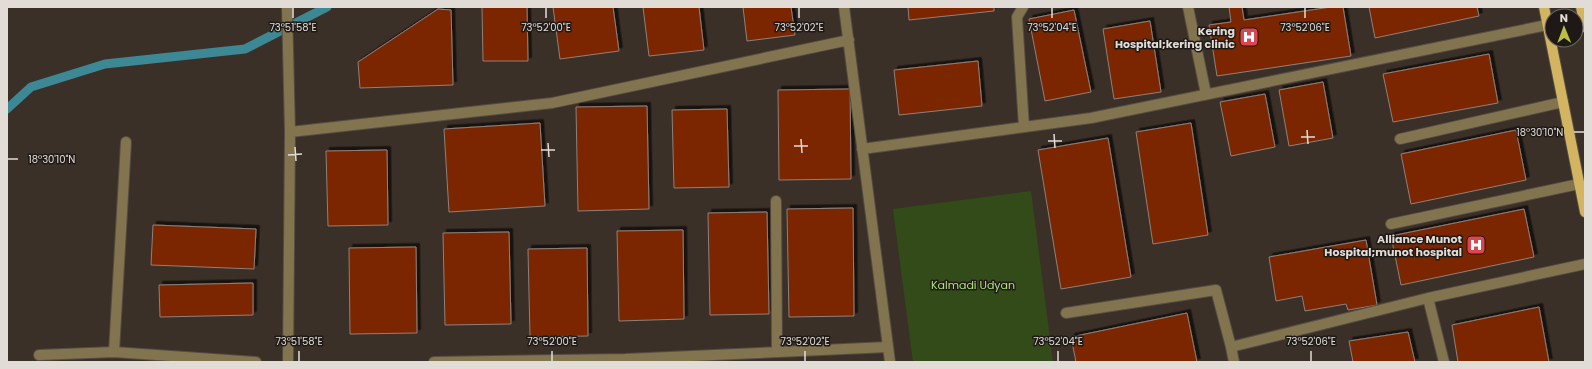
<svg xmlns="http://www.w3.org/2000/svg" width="1592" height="369" font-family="Poppins,sans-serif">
<defs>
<filter id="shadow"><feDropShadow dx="3.5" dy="-3.5" stdDeviation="0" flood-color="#0009"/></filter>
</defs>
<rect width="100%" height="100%" fill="#3a3028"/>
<!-- green -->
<path fill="#334b18" d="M 1031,191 L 1053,362 L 913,362 L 893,209 Z"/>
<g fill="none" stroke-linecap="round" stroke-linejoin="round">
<!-- stream -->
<path stroke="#3c8894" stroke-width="9" d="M 7,109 L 31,87 L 105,64 L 245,49 L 327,7"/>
</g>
<!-- building -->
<path fill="#7c2600" stroke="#8f807b" filter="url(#shadow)" d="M 482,7 L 527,7 L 528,61 L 483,61 Z
M 553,7 L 613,7 L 619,51 L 560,59 Z
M 643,7 L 699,7 L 704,50 L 649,56 Z
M 743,7 L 791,7 L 795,35 L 747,41 Z
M 908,7 L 994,7 L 994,11 L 909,20 Z
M 1229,7 L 1242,7 L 1244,20 L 1331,7 L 1343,7 L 1351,56 L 1217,76 L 1209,25 L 1231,22 Z
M 1369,7 L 1477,7 L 1479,16 L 1375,38 Z
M 438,9 L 451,10 L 453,85 L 360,88 L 358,62 Z
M 1074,10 L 1091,92 L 1045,101 L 1029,19 Z
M 1150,21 L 1161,92 L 1114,99 L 1103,29 Z
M 1489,54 L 1498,103 L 1393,122 L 1383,74 Z
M 978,61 L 982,106 L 899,115 L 894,70 Z
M 1323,82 L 1333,138 L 1289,146 L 1279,90 Z
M 850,89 L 851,179 L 779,180 L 778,90 Z
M 1265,94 L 1275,147 L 1231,156 L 1220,102 Z
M 647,106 L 649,209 L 578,211 L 576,107 Z
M 727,109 L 729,187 L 674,188 L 672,110 Z
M 540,123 L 545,206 L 449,212 L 444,129 Z
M 1191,123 L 1208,235 L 1153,244 L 1136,132 Z
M 1516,130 L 1526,180 L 1411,204 L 1401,154 Z
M 1108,138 L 1131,277 L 1061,289 L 1038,150 Z
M 387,150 L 388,225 L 328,226 L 326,151 Z
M 853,208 L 854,316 L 789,317 L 787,209 Z
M 1524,209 L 1534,257 L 1401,285 L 1391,236 Z
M 767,212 L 769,314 L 710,315 L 708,213 Z
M 153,225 L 256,229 L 254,269 L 151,265 Z
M 683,230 L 684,319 L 619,321 L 617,231 Z
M 509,232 L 511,324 L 445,325 L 443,233 Z
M 1366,240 L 1377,305 L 1348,310 L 1346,304 L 1305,311 L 1302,296 L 1276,301 L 1269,257 Z
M 416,247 L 417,333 L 350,334 L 349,248 Z
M 587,248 L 588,336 L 530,337 L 528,249 Z
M 253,283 L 253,315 L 160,317 L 159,285 Z
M 1539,307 L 1549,362 L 1458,362 L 1452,325 Z
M 1187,313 L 1197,362 L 1076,362 L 1071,337 Z
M 1408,332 L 1415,362 L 1353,362 L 1349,341 Z"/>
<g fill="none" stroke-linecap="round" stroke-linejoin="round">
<!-- minor casing -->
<g stroke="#554c44" stroke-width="12">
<path id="minor" d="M 287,7 L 290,132 L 288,362
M 844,7 L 890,362
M 1023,7 L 1017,17 L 1024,127
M 1188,7 L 1206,94
M 290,132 L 552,103 L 849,40
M 1400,139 L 1563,102
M 862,149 L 1091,118 L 1547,25
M 776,201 L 777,352
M 1391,224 L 1579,184
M 1428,298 L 1444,362
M 1066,313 L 1216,290 L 1231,347
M 114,352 L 126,142
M 39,355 L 114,352 L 256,362
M 434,362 L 625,359 L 888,347
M 1234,362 L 1231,347 L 1428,298 L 1585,264"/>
</g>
<!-- major casing -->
<g stroke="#554c44" stroke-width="12">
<path id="major" d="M 1544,7 L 1585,212
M 1581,7 L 1585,27"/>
</g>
<!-- minor -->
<use href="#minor" stroke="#82744e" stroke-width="10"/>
<!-- major -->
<use href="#major" stroke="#d2b461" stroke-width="10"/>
</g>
<!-- ticks -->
<path fill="none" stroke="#e2dcd7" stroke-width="1.5" d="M 293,8 L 293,18M 546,8 L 546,18M 799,8 L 799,18M 1052,8 L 1052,18M 1305,8 L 1305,18M 1307,130 L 1308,144M 1574,132 L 1584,132M 1054,134 L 1055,148M 1301,137 L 1315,137M 801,139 L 802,153M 1048,141 L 1062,141M 548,143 L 549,157M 794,146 L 808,146M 295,147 L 296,161M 541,150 L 555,150M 288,155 L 302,154M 8,159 L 18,159M 299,351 L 299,361M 552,351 L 552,361M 805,351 L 805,361M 1058,351 L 1058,361M 1311,351 L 1311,361"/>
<!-- icons -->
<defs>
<g id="hospital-square" transform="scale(1)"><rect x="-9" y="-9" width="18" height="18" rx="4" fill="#e0444e" stroke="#1e1916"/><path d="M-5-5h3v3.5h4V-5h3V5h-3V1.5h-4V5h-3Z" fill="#fff"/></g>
</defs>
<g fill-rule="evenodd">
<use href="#hospital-square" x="1249" y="37"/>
<use href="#hospital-square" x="1476" y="245"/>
</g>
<g text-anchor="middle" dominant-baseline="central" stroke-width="3" stroke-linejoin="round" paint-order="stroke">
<!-- poi labels -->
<g font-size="11" font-weight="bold" fill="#e2dcd7" stroke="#1e1916" text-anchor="end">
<text x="1235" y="31">Kering<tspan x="1235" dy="13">Hospital;kering clinic</tspan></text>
<text x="1462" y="239">Alliance Munot<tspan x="1462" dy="13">Hospital;munot hospital</tspan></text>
</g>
<!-- park labels -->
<g font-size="11" fill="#ace572" stroke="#1e1916">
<text x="973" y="285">Kalmadi Udyan</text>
</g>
</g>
<g font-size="10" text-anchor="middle" fill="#e2dcd7" stroke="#1e1916" stroke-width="3" stroke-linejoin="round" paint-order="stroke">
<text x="1052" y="31">73°52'04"E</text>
<text x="1305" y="31">73°52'06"E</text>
<text x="293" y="31">73°51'58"E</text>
<text x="546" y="31">73°52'00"E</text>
<text x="799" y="31">73°52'02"E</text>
<text x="1540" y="136">18°30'10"N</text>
<text x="52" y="163">18°30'10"N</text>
<text x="299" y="345">73°51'58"E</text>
<text x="552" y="345">73°52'00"E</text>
<text x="805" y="345">73°52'02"E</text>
<text x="1058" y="345">73°52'04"E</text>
<text x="1311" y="345">73°52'06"E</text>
</g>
<!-- border -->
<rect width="1592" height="369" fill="none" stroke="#e2dcd7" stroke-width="16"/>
<!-- north arrow -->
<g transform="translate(1564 28) rotate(359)"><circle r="19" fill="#1e1916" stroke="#6c6763"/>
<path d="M0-3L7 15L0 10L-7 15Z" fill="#bcbf44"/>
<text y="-6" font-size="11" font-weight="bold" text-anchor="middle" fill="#e2dcd7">N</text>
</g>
</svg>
